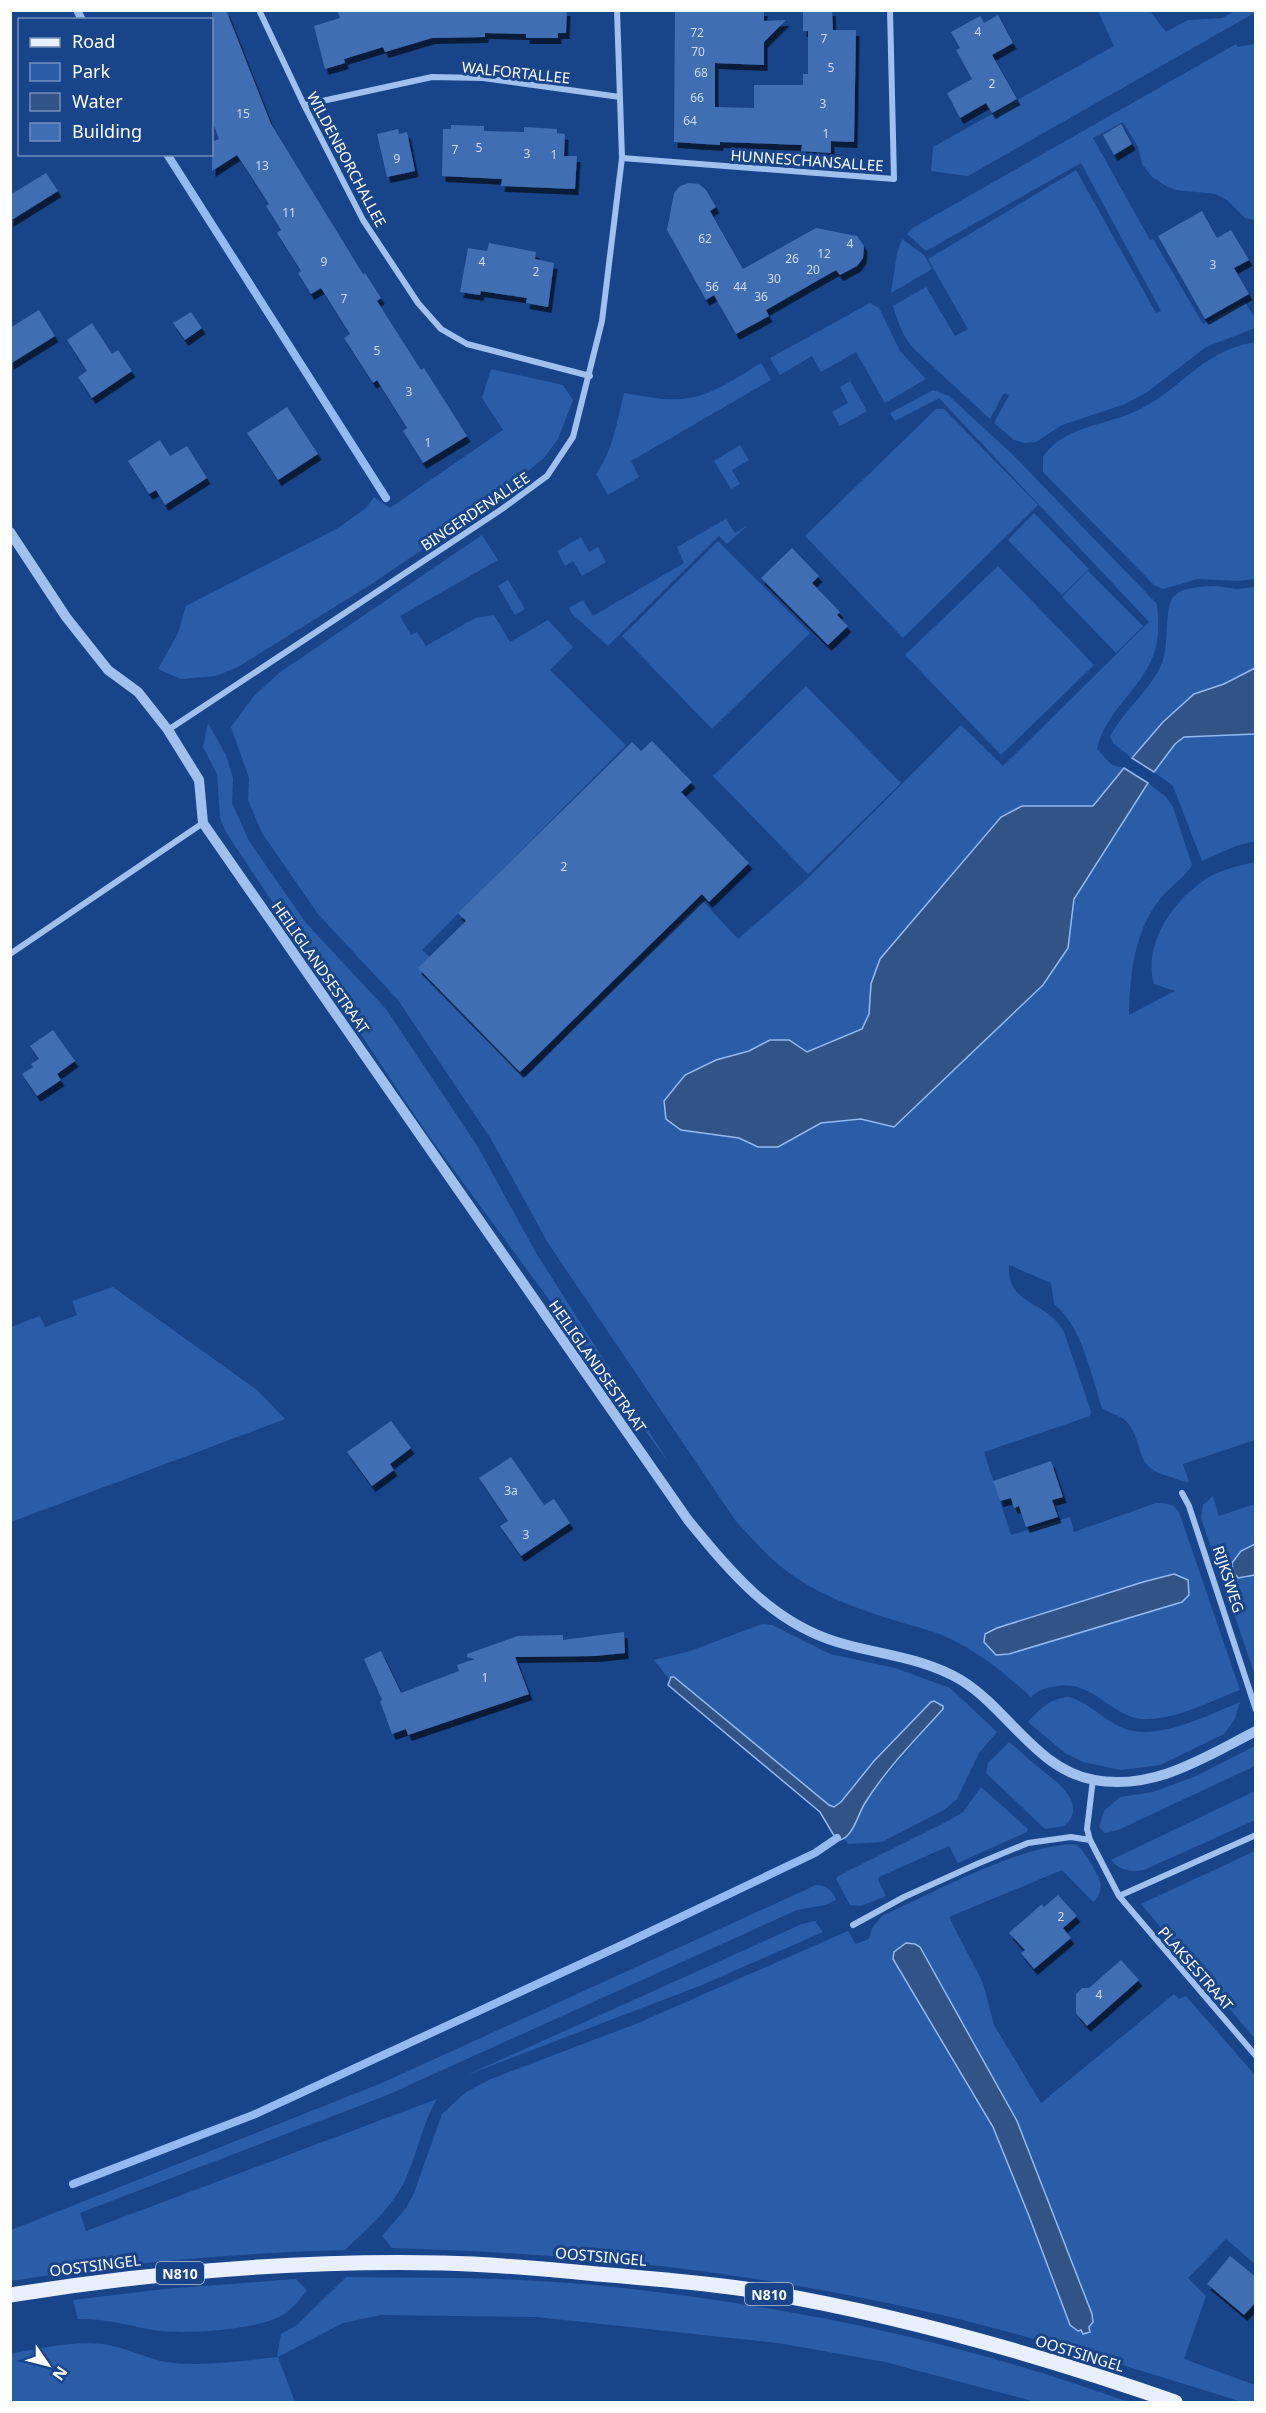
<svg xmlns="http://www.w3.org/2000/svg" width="1266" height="2413" font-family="'Noto Sans',sans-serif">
<defs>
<filter id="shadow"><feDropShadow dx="3.5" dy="6" stdDeviation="0" flood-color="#0009"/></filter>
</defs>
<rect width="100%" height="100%" fill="#18448a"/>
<!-- green -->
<path fill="#2a5da8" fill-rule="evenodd" d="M 1098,11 L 1150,11 L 1166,32 L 1188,20 L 1222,18 L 1235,11 L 1255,11 L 1256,12 L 968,176 L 931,171 L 933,147 L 1114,46 Z
M 1236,44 L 1238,47 L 1255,44 L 1255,220 L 1245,218 L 1228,201 L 1216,194 L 1176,190 L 1166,186 L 1152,177 L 1142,164 L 1138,147 L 1123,122 L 1093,138 L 1150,240 L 1153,239 L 1203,324 L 1245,302 L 1255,318 L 1255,328 L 1206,347 L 1146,393 L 1125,404 L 1062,425 L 1036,442 L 1025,443 L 1014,440 L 994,423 L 1009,395 L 1004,393 L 990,419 L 915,350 C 903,338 898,322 893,306 L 926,287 L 955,336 L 968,329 L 928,259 L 1076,170 L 1156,313 L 1161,311 L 1081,163 L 926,251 L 907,234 L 911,229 Z
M 902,239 L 924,255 L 932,269 L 891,293 L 897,253 Z
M 870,303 L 879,308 L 900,351 L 926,379 L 885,403 L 856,352 L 821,372 L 812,356 L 780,375 L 770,358 Z
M 1255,342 L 1255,579 L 1237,581 L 1198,579 L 1163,589 L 1154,585 L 1043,472 L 1043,457 C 1063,427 1101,426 1132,413 C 1181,392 1198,352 1255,342 Z
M 761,363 L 771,380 L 631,461 L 639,477 L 608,495 L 596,474 C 613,450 617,421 624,393 C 645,396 668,402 689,398 C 715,394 739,376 761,363 Z
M 491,369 L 563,385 L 573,400 L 558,439 L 544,458 L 482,509 L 370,585 L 238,667 L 216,676 L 181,679 L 158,669 L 178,633 L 186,606 L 338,528 L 366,508 L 374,497 L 390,508 L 503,430 L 482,398 Z
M 850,381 L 867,411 L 840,426 L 832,412 L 848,403 L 840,387 Z
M 933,390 L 949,396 L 1013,455 L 1157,604 C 1159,621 1159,641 1153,656 C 1140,690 1105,712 1097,749 L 1112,765 L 1124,768 L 1093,806 L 1088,807 L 871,984 L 869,1014 L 862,1029 L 807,1052 L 789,1040 L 770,1040 L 749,1051 L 716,1060 L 685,1075 L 664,1101 L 681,1130 L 739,1138 L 758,1147 L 778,1147 L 821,1123 L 861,1119 L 894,1127 L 1068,948 L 1074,899 L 1148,783 L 1166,797 L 1173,807 L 1192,865 C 1189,873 1168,889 1160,899 C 1134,932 1130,974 1129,1015 L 1175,991 L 1154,984 C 1143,946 1171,903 1203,881 C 1217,870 1239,866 1255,862 L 1255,1440 L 1183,1464 L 1189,1482 C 1181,1482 1178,1479 1171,1477 C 1133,1467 1146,1451 1130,1426 C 1123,1415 1112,1415 1102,1408 C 1091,1375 1082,1326 1054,1304 L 1051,1283 L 1009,1265 C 1007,1307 1046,1299 1064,1332 L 1091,1411 L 1090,1416 L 984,1452 L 1011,1535 L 1070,1517 L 1074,1532 L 1156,1503 C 1167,1503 1172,1503 1179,1512 L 1240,1690 C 1211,1701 1176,1720 1144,1719 C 1108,1717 1095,1677 1051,1687 C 1042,1689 1038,1691 1031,1697 C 1003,1672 977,1650 942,1635 C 930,1630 916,1627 903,1623 C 867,1612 830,1600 798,1579 C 773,1563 755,1542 735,1520 L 548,1243 L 491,1139 L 398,1000 L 318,914 L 262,833 L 248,800 L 249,778 L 231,727 L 253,697 L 279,673 L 482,535 L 498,560 L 400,616 L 411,635 L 417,632 L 426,646 L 475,618 L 494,615 L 510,642 L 548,620 L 573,647 L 550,670 L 626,745 L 422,950 L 431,958 L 421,973 L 526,1077 L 702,900 L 738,939 L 805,881 L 961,725 L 1003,766 L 1149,622 L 939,398 L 895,421 L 890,413 ZM 1174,1574 L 985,1634 L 997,1628 L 1143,1582 Z
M 936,409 L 944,409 L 1038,505 L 903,638 L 805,536 Z
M 740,445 L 749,460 L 732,470 L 740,484 L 731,489 L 714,461 Z
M 1034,513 L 1089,569 L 1062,595 L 1008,540 Z
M 726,519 L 735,533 L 747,526 L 727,544 L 719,536 L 608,646 L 572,614 L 569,608 L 583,600 L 593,616 L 684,563 L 677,547 Z
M 581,537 L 589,552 L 598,547 L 606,562 L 582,576 L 573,561 L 565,566 L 557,551 Z
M 718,541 L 810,633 L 712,729 L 622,636 Z
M 998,566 L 1094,665 L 1001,755 L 905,655 Z
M 1088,571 L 1143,626 L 1116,653 L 1062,597 Z
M 508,580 L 525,609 L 515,615 L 498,586 Z
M 1215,586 L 1237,589 L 1255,587 L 1255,668 L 1224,684 L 1194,694 L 1163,722 L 1132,758 L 1114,744 L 1110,737 C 1124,709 1153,689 1163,660 C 1169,643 1164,606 1174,596 C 1185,586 1201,587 1215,586 Z
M 806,686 L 901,783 L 808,874 L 713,776 Z
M 208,723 L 226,755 L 233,778 L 232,803 L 249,841 L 306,923 L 386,1009 L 478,1147 L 535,1251 L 669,1463 L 426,1132 L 227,834 L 220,818 L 217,774 L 203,747 Z
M 1255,734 L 1255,841 L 1236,846 L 1202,861 L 1173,786 L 1154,772 L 1175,744 L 1184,737 Z
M 113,1287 L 257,1390 L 285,1419 L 11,1522 L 11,1327 L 40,1316 L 45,1327 L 77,1315 L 72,1301 Z
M 1213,1496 L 1219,1516 L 1255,1504 L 1255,1544 L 1241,1551 L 1244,1579 L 1255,1575 L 1255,1675 L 1201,1518 L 1203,1505 Z
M 762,1624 L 772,1625 L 830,1654 L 895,1668 L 950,1688 L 997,1732 L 979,1753 L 957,1799 L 944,1810 L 882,1842 L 848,1844 L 845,1839 L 870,1794 L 943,1709 L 942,1706 L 934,1701 L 931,1702 L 874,1761 L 841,1802 L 834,1807 L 829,1805 L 674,1677 L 669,1679 L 654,1660 L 690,1651 Z
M 1068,1697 C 1089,1702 1101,1718 1120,1727 C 1155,1743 1206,1716 1240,1702 L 1235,1719 L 1224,1734 L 1160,1765 L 1121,1770 L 1083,1762 L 1065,1753 L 1028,1722 C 1040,1709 1049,1699 1068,1697 Z
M 1009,1742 C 1019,1750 1028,1759 1038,1767 C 1054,1780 1089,1802 1065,1826 L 1045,1829 L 986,1773 L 988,1763 Z
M 1255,1746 L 1255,1766 L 1118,1830 L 1105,1833 L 1099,1827 L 1104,1811 L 1120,1797 L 1153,1792 L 1196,1776 Z
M 981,1787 L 1028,1829 L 1027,1832 L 958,1863 L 949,1846 L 879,1877 L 878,1880 L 886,1896 L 861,1906 L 850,1905 L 836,1879 L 838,1876 L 950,1820 L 963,1812 Z
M 1255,1791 L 1255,1820 L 1144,1870 C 1131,1872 1120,1871 1111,1860 Z
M 1062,1845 C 1065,1845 1072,1844 1076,1845 C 1082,1847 1098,1874 1100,1881 C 1102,1889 1099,1898 1093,1902 L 1062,1870 L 949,1917 L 983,1983 L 994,2025 L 1041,2103 L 1174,1994 L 1179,1999 L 1186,1996 L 1255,2075 L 1255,2264 L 1226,2239 L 1188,2278 L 1206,2296 L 1184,2359 L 1255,2385 L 1255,2402 L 1242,2402 C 1134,2369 1025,2333 915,2309 C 743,2270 569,2253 392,2248 L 382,2236 L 406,2208 L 414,2193 L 442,2114 L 466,2092 L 491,2079 L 638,2023 L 848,1931 L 856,1944 L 869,1939 L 872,1928 L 883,1915 C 935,1892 1007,1852 1062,1845 ZM 900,1947 L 952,2006 L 1017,2121 L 1092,2314 L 1093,2322 C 1085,2330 1080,2329 1070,2325 L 1029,2216 L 993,2127 L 901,1973 L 894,1952 Z
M 1255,1851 L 1255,2039 L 1141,1904 Z
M 816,1885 C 826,1885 833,1891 836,1900 L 825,1905 L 797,1910 L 385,2096 L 80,2213 L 86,2231 L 437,2099 C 422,2124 418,2152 406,2178 C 394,2206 367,2229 345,2250 C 233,2253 122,2263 11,2281 L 11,2230 L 382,2083 Z
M 815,1921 L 823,1932 L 702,1985 L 467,2075 L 802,1924 Z
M 346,2277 C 429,2278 512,2277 594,2285 C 775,2303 958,2340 1128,2402 L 1036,2402 L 885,2362 L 778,2343 L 536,2317 L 381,2315 L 343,2323 L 278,2357 L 295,2402 L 11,2402 L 11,2354 C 39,2348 74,2341 103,2344 C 124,2347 145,2358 166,2362 C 199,2367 244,2361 277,2357 L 281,2334 L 297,2325 Z
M 296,2279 L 307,2290 C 299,2300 292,2310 281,2316 C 255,2330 190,2334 160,2331 C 132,2327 106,2318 78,2319 L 73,2300 L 164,2289 Z"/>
<!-- water -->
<path fill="#325386" stroke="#93baf1" stroke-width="1.5" d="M 1255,668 L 1255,734 L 1184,737 L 1175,744 L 1154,772 L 1132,758 L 1163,722 L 1194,694 L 1224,684 Z
M 1124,768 L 1148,783 L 1074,899 L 1068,948 L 1043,985 L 894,1127 L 861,1119 L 821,1123 L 778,1147 L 758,1147 L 739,1138 L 681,1130 L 666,1119 L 664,1101 L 685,1075 L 716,1060 L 749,1051 L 770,1040 L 789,1040 L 807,1052 L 862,1029 L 869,1014 L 871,984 L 880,959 L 1001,817 L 1022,806 L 1093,806 Z
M 1255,1544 L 1255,1575 L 1238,1578 L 1233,1571 L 1232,1563 L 1241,1551 Z
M 1174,1574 L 1188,1580 L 1189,1595 L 1182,1602 L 1009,1654 L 996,1655 L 984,1642 L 985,1634 L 997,1628 L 1143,1582 Z
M 671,1677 L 674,1677 L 829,1805 L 834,1807 L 841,1802 L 874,1761 L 931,1702 L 934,1701 L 943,1706 L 943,1709 C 916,1739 886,1769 865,1803 C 858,1814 853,1837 840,1840 L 833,1834 L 820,1812 L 668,1685 Z
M 906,1943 L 915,1944 L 920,1947 L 1017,2121 L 1092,2314 L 1093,2322 L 1089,2327 L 1090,2332 L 1083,2334 L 1081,2330 L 1078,2331 L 1070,2325 L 1029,2216 L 993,2127 L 893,1959 L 894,1952 Z"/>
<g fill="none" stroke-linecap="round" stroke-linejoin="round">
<!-- stream -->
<path stroke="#93baf1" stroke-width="8" d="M 77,10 L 82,20
M 167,154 L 386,498
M 73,2184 L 253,2115 L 622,1945 L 815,1853 L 837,1838"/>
</g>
<!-- building -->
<path fill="#406eb3" filter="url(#shadow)" d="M 212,10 L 226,10 L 271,124 L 363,274 L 365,273 L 381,298 L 377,301 L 421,370 L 424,368 L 467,436 L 423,463 L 403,431 L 407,428 L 377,380 L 373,383 L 344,338 L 350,334 L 321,288 L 311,294 L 298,273 L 301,271 L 277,233 L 281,230 L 266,206 L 269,204 L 237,155 L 212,171 L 212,142 L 219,139 L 212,120 Z
M 337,10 L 567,10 L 566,33 L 558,33 L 558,38 L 526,38 L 526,34 L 485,33 L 485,37 L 432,38 L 385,52 L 383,47 L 344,59 L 345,63 L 325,69 L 314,26 L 340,18 Z
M 675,10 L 764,10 L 764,21 L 786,20 L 764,42 L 764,65 L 715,63 L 715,107 L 754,108 L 754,85 L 803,85 L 803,74 L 808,74 L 808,31 L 803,31 L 803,10 L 832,10 L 833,30 L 856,30 L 854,142 L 831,141 L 831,153 L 801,151 L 802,145 L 720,142 L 720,145 L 674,142 Z
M 998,15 L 1013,43 L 992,55 L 1017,99 L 992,113 L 986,103 L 960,118 L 947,93 L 972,79 L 956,50 L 960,48 L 951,32 L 980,16 L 984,23 Z
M 1121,124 L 1132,144 L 1114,155 L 1103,135 Z
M 451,125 L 484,126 L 484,131 L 524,132 L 524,127 L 557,129 L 557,133 L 565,134 L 564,156 L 577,156 L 575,189 L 501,186 L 502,179 L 442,176 L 443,129 L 451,129 Z
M 398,129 L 399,134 L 407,132 L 415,171 L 387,177 L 377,134 Z
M 46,173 L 58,191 L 10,221 L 10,195 Z
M 689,183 L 699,184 L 706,190 L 716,207 L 710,211 L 743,269 L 816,228 L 857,236 L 864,246 L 863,258 L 857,266 L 840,275 L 836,270 L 766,310 L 769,316 L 736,334 L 714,295 L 706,300 L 667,230 L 674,193 L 680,186 Z
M 1202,211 L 1217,238 L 1231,230 L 1249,260 L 1234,268 L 1249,294 L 1205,319 L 1158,236 Z
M 489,243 L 536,252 L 535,259 L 554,263 L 548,307 L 526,303 L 527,298 L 481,291 L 480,295 L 460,292 L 468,248 L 487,251 Z
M 39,310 L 55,336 L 10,364 L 10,328 Z
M 191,312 L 202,328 L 185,340 L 173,323 Z
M 92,323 L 112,354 L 118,350 L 132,371 L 92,398 L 78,377 L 87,371 L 67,340 Z
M 287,407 L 318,454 L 278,480 L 247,433 Z
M 160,440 L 170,456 L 187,446 L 207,478 L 165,505 L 156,490 L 149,494 L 128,461 Z
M 792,548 L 819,576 L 812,583 L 840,612 L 837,615 L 848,626 L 828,645 L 761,578 Z
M 652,741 L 692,782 L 681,792 L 749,863 L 709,902 L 702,894 L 520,1072 L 418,968 L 466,921 L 458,913 L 632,742 L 641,751 Z
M 53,1030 L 75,1061 L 57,1074 L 61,1080 L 37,1096 L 22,1074 L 33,1067 L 31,1064 L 39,1059 L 30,1046 Z
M 391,1421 L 411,1448 L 390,1464 L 394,1470 L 372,1486 L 347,1452 Z
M 511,1457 L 544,1505 L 554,1499 L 570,1523 L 521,1556 L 500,1526 L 508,1521 L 479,1478 Z
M 1051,1461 L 1063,1497 L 1052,1500 L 1058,1517 L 1026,1527 L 1019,1506 L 1014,1508 L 1011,1498 L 1000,1501 L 993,1481 Z
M 624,1632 L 625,1653 L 595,1656 L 515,1657 L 529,1694 L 408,1735 L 406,1729 L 392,1734 L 380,1701 L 382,1700 L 364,1659 L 381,1651 L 401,1693 L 459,1671 L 457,1665 L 475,1659 L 467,1657 L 467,1654 L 518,1636 L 563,1635 L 563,1640 Z
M 1058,1895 L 1077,1916 L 1063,1928 L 1071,1938 L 1034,1969 L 1021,1953 L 1025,1950 L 1009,1933 L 1042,1904 L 1044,1907 Z
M 1121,1960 L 1139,1980 L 1087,2026 L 1076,2013 L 1076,1994 L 1082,1988 L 1089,1988 Z
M 1230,2256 L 1256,2277 L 1256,2302 L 1244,2315 L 1207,2284 Z"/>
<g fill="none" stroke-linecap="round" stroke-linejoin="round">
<!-- minor -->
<path stroke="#a0c0ee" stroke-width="6" d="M 259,10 L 304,105 L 363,220 L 418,303 L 441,329 L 467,344 L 590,376
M 304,105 L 432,77 L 483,78 L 620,97
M 622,158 L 894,179 L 890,10
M 168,730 L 502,509 L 547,476 L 573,437 L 602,321 L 622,158 L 617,10
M 10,954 L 203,823
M 1182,1493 L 1189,1506 L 1256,1710
M 1093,1779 L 1087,1829 L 1090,1840 L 1119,1896 L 1256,2056
M 1119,1896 L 1256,1835
M 853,1925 L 904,1897 L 977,1864 L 1028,1843 L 1071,1837 L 1090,1840"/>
<!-- tertiary -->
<path stroke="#a0c0ee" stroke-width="10" d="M 10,532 L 66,617 L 108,670 L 138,692 L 168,730 L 199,780 L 203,823 L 688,1520 C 730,1571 771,1622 837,1642 C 879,1655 923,1657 961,1680 C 1008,1709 1036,1769 1094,1780 C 1154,1791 1205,1757 1256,1731"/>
<!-- primary -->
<path stroke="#e8efff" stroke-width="15" d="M 10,2295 C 153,2272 298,2260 443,2263 C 494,2264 546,2269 597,2274 C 646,2278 696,2282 745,2289 C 890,2312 1037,2354 1175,2402"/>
</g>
<g text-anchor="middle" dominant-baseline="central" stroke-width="6" stroke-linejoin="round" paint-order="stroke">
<!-- number labels -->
<g font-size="12" fill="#cfdbec">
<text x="978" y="31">4</text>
<text x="697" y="32">72</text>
<text x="824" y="38">7</text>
<text x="698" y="51">70</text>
<text x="831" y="67">5</text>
<text x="701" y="72">68</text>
<text x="992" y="83">2</text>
<text x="697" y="97">66</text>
<text x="823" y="103">3</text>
<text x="243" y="113">15</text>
<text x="690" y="120">64</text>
<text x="826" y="133">1</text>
<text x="479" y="147">5</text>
<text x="455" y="149">7</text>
<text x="527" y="153">3</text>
<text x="554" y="154">1</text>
<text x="397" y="158">9</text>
<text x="262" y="165">13</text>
<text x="289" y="212">11</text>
<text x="705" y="238">62</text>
<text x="850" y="243">4</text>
<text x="824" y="253">12</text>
<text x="792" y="258">26</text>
<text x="324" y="261">9</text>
<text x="482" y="261">4</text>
<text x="1213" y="264">3</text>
<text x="813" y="269">20</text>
<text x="536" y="271">2</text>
<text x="774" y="278">30</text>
<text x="712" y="286">56</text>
<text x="740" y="286">44</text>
<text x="761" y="296">36</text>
<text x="344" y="298">7</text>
<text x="377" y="350">5</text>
<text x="409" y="391">3</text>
<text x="428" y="442">1</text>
<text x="564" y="866">2</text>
<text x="511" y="1490">3a</text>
<text x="526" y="1534">3</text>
<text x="485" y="1677">1</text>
<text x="1061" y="1916">2</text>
<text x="1099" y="1994">4</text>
</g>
<!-- shield labels -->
<g fill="#18448a" stroke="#bac7dc" stroke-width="1.5">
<rect x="156" y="2262" width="48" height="22" rx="4.5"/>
<rect x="745" y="2283" width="48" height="22" rx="4.5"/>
</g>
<g font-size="14" font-weight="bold" fill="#fff">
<text x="180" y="2273">N810</text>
<text x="769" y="2294">N810</text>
</g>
<!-- street labels -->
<g font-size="15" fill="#fff" stroke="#18448a">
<text transform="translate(516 72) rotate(6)">WALFORTALLEE</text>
<text transform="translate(347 159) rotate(62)">WILDENBORCHALLEE</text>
<text transform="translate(807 160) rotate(4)">HUNNESCHANSALLEE</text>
<text transform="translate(475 511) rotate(-34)">BINGERDENALLEE</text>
<text transform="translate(321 967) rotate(55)">HEILIGLANDSESTRAAT</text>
<text transform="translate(598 1366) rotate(55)">HEILIGLANDSESTRAAT</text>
<text transform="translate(1229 1579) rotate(72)">RIJKSWEG</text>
<text transform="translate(1196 1968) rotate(49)">PLAKSESTRAAT</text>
<text transform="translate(601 2256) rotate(5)">OOSTSINGEL</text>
<text transform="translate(95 2265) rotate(-7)">OOSTSINGEL</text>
<text transform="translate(1080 2353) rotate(17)">OOSTSINGEL</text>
</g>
</g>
<!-- border -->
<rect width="1266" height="2413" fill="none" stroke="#ffffff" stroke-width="24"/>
<!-- legend -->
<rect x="18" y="18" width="195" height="138" fill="#18448a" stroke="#748fb9" stroke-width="1.5"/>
<rect x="30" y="38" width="30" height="9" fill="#e8efff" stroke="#748fb9" stroke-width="1.5"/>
<text x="72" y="48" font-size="18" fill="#ffffff">Road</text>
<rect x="30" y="63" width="30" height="18" fill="#2a5da8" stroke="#748fb9" stroke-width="1.5"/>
<text x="72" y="78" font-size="18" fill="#ffffff">Park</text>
<rect x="30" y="93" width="30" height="18" fill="#325386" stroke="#748fb9" stroke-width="1.5"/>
<text x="72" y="108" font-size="18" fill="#ffffff">Water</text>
<rect x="30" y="123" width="30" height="18" fill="#406eb3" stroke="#748fb9" stroke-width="1.5"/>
<text x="72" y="138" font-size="18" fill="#ffffff">Building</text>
<!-- north arrow -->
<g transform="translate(48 2365) rotate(125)" stroke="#18448a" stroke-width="4.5" paint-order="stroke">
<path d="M0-4.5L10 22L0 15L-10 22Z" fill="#ffffff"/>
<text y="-9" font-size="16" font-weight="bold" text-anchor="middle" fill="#ffffff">N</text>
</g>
</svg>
